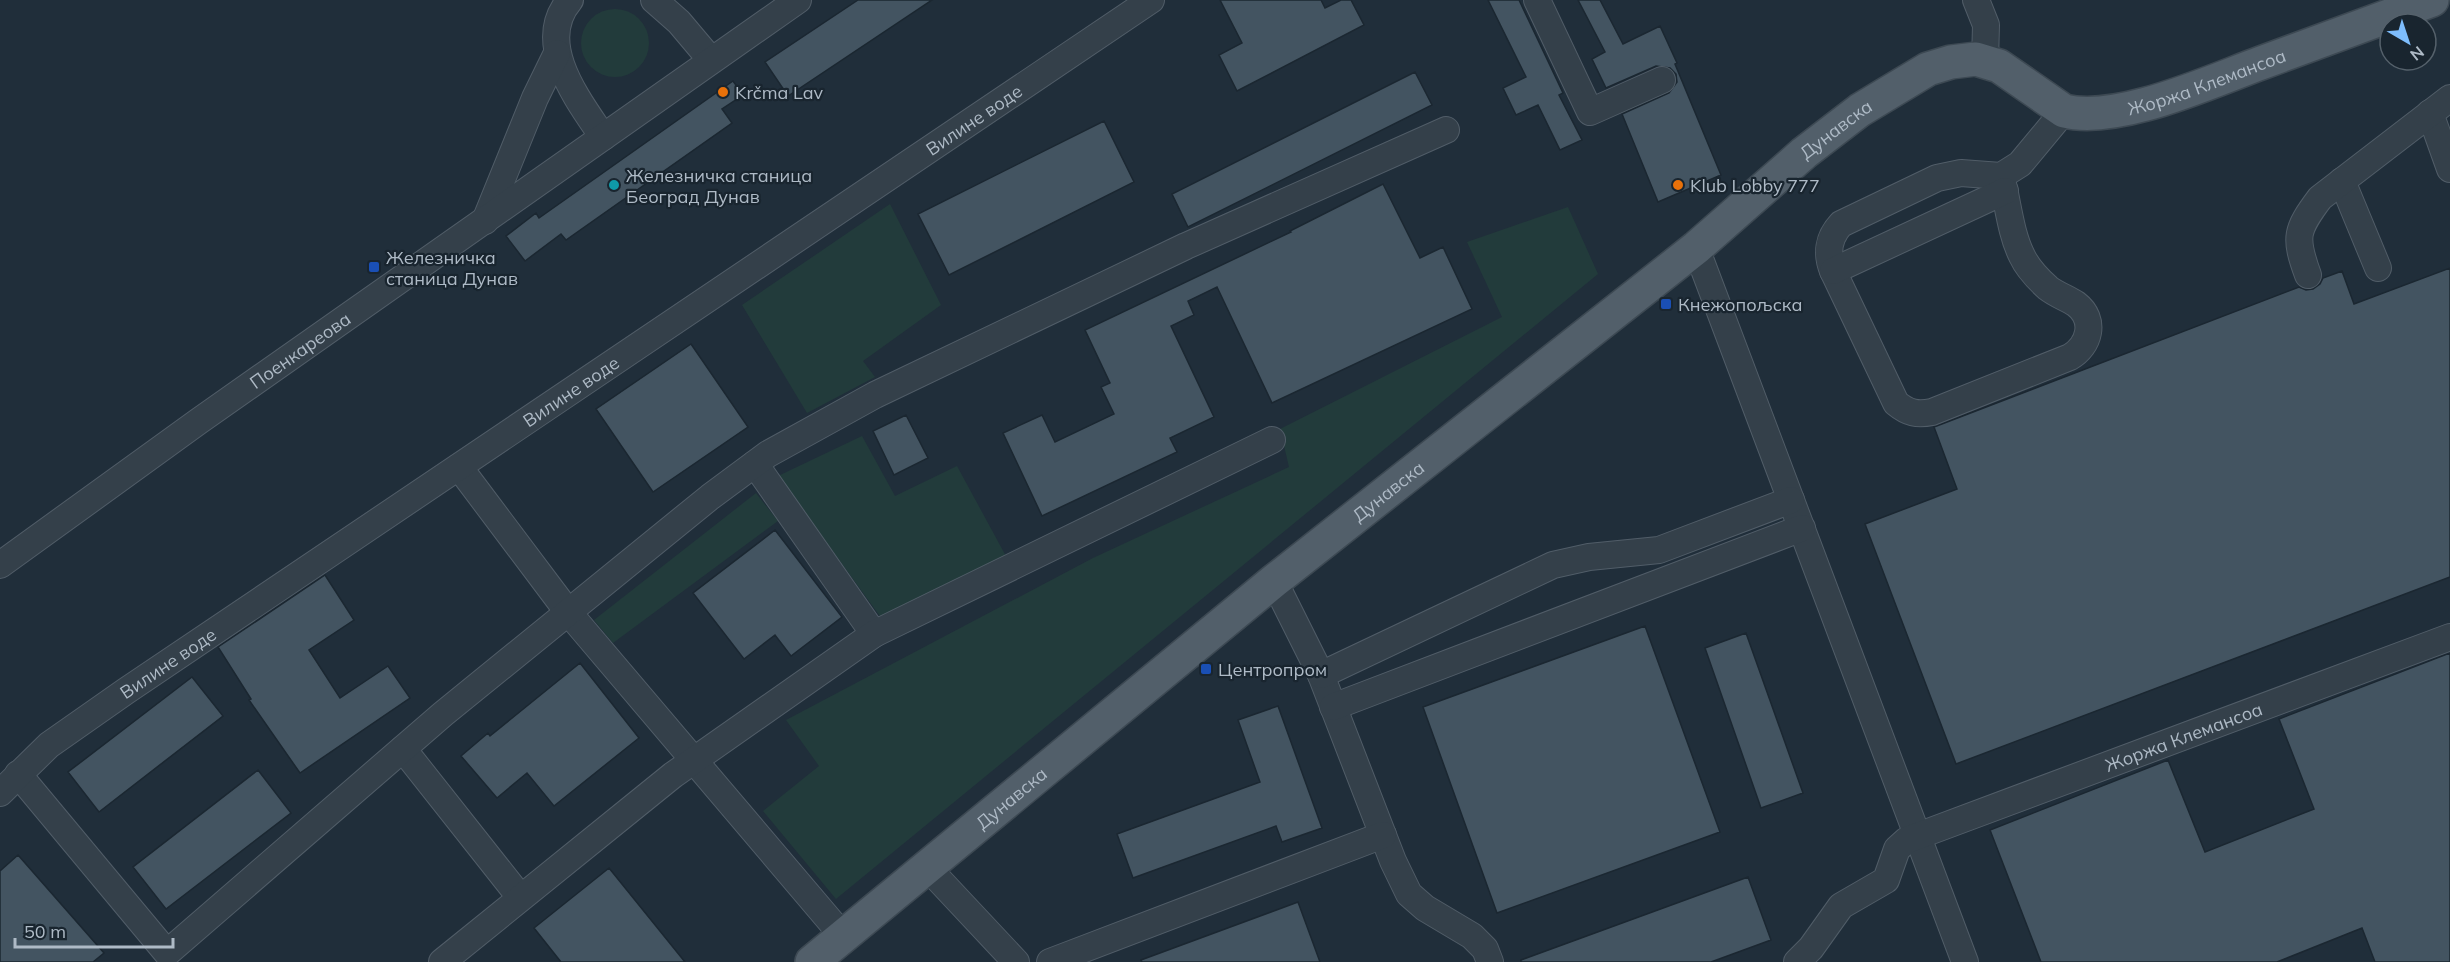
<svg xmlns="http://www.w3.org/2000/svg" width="2450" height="962" font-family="Mulish,sans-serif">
<rect width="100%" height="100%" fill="#202e3a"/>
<!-- green -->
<path fill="#223b3b" d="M581 43a34 34 0 1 1 68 0a34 34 0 1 1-68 0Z
M 890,204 L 941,305 L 863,361 L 875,377 L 807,413 L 742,305 Z
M 1568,207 L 1598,274 L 836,899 L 763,811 L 819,766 L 786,720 L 1093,558 L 1289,467 L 1280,429 L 1502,317 L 1467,242 Z
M 862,436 L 895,496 L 957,466 L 1007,558 L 882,619 L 778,476 Z
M 756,493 L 778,521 L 613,643 L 594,620 Z"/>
<!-- building -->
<path fill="#435461" stroke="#1b2731" stroke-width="1.5" d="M 858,0 L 932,0 L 788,96 L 765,62 Z
M 1220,0 L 1321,0 L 1325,8 L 1341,0 L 1351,0 L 1364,25 L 1237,91 L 1219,55 L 1242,43 Z
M 1488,0 L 1519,0 L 1563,93 L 1559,95 L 1582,140 L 1560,150 L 1538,105 L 1516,115 L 1503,88 L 1526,77 Z
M 1578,0 L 1600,0 L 1623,44 L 1660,26 L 1677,63 L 1675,64 L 1721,175 L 1658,202 L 1622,114 L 1669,93 L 1677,82 L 1676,74 L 1670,68 L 1656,66 L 1606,88 L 1592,59 L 1605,52 Z
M 1415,72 L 1432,105 L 1188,227 L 1172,194 Z
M 733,81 L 743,95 L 722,109 L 732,123 L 566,240 L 561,234 L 525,261 L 506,236 L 536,213 L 539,218 Z
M 1104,121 L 1134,182 L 949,275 L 918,214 Z
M 1383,184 L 1420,258 L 1443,247 L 1472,309 L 1272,403 L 1217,287 L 1188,301 L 1194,315 L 1171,326 L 1214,417 L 1170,438 L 1177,452 L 1042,516 L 1003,433 L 1042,415 L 1055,442 L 1114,414 L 1101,387 L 1110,383 L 1085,330 L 1291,232 L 1290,231 Z
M 2450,268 L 2450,577 L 1956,764 L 1865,524 L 1957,489 L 1934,427 L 2299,287 L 2306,290 L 2313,289 L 2320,284 L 2323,278 L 2342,271 L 2354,304 Z
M 691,344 L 748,427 L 653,492 L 596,409 Z
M 906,415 L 928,458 L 894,475 L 873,431 Z
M 775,530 L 842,617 L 791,656 L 775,635 L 744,659 L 693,593 Z
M 325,575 L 354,620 L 309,650 L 340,698 L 388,666 L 410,698 L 300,773 L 249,700 L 251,699 L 218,647 Z
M 1645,626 L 1720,832 L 1497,913 L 1423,707 Z
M 1746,633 L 1803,793 L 1761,808 L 1705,648 Z
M 2450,653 L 2450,962 L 2375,962 L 2362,928 L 2277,962 L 2041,962 L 1990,830 L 2168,760 L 2205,852 L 2314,809 L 2279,719 Z
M 580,663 L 639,738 L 554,806 L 527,773 L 497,798 L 461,756 L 488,733 L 490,736 Z
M 192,677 L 223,716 L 99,812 L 68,772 Z
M 1278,706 L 1322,828 L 1282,842 L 1276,826 L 1133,878 L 1117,834 L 1260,782 L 1238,720 Z
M 258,770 L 291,813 L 166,909 L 133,867 Z
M 18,855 L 104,953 L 93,962 L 0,962 L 0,871 Z
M 609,868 L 685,962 L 561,962 L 534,928 Z
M 1748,877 L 1771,940 L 1711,962 L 1521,962 L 1521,960 Z
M 1298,902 L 1320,962 L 1142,962 L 1141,960 Z"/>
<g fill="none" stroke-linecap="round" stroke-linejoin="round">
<!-- minor casing -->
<g stroke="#515d68" stroke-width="28">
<g id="minor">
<path d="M 570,0 C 533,43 579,101 603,137"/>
<path d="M 654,0 L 679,22 L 711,60"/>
<path d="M 1537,0 L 1590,112 L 1662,80"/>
<path d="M 1976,0 L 1986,25 L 1985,61"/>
<path d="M 2430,113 L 2450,169"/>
<path d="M 2001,176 C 2008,202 2010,232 2022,256 C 2028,269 2038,279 2048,288 C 2057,295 2067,298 2076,304 C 2097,320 2089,346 2070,357 L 1932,412 C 1917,415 1908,413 1896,403 L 1833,271 C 1826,254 1828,238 1841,224 L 1937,178 L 1961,173 L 2001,176 L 2020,164 L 2064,111"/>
<path d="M 2342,181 L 2378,268"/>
<path d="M 485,221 L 535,98 L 557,53"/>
<path d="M 1696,248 L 1965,962"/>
<path d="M 1833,271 L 2005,191"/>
<path d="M 2308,275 C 2294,237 2296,230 2320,198 L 2450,98"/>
<path d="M 755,464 L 874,634"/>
<path d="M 459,467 L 568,612 L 843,936"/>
<path id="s1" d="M 0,565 L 199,421 L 798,0"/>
<path d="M 1274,581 L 1321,675 L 1393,861 L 1409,894 L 1425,908 L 1472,936 L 1485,949 L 1490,962"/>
<path d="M 1321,675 L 1553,565 L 1589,557 L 1659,550 L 1791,500"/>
<path d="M 1333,707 L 1802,528"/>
<path d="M 403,749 L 520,897"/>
<path d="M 18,774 L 167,953 L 443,714 L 710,497 L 768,454 L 875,395 L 1186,246 L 1446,130"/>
<path id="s2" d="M 0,793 L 49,745 L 126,691 L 1151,0"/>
<path d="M 927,867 L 1016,962"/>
<path d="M 442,962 L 673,775 L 874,634 L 1272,440"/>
<path d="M 1050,962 L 1383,835"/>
<path id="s3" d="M 1797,962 L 1811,948 L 1841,906 L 1886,880 L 1897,849 L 1907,840 L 2450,637"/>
</g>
</g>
<!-- major casing -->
<g stroke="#3d4953" stroke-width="36">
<g id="major">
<path id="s4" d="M 812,962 L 1274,581 L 1696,248 L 1804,153 L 1860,110 L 1928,69 L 1951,62 L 1976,59 L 1999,66 L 2064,111 C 2119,124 2209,82 2261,63 C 2318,42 2375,21 2432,0"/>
</g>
</g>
<!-- minor -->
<use href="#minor" stroke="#34404a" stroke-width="26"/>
<!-- major -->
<use href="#major" stroke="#525f6a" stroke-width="33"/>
</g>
<!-- markers -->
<g fill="#e8710a" stroke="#19252f" stroke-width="2">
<circle cx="723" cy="92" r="6"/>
<circle cx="1678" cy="185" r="6"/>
</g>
<circle fill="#0f9aa8" stroke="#19252f" stroke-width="2" cx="614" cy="185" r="6"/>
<g fill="#1a4fb4" stroke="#19252f" stroke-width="2">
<rect x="368" y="261" width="12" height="12" rx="3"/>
<rect x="1660" y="298" width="12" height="12" rx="3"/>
<rect x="1200" y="663" width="12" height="12" rx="3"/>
</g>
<g text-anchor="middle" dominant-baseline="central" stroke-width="4.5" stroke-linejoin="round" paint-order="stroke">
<!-- street labels -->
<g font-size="18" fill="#aebac6" stroke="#19252f">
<text stroke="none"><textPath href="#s4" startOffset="1730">Жоржа Клемансоа</textPath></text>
<text stroke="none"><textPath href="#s2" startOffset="1185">Вилине воде</textPath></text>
<text stroke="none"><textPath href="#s4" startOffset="1320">Дунавска</textPath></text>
<text stroke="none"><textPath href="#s1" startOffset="369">Поенкареова</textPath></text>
<text stroke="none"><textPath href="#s2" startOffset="699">Вилине воде</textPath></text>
<text stroke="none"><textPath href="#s4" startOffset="744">Дунавска</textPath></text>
<text stroke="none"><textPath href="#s2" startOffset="213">Вилине воде</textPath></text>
<text stroke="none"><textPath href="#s3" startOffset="465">Жоржа Клемансоа</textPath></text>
<text stroke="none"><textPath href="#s4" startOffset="258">Дунавска</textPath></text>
</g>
<!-- poi labels -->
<g font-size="18" fill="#aebac6" stroke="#19252f" text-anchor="start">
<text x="735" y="92">Krčma Lav</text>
<text x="626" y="175">Железничка станица<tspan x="626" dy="21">Београд Дунав</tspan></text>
<text x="1690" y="185">Klub Lobby 777</text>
<text x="386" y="257">Железничка<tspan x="386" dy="21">станица Дунав</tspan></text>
<text x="1678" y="304">Кнежопољска</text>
<text x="1218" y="669">Центропром</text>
</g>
</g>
<!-- north arrow -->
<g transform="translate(2408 42) rotate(141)"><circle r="28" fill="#19252f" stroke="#55616b" stroke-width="1.5"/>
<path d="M0-4.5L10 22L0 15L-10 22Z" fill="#7ebdfc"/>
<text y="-9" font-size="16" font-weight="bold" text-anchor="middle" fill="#aebac6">N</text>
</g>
<!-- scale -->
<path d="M15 938v9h158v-9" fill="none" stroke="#aebac6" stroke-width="3"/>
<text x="24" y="938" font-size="18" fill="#aebac6" stroke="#19252f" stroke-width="4.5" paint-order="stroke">50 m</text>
</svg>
